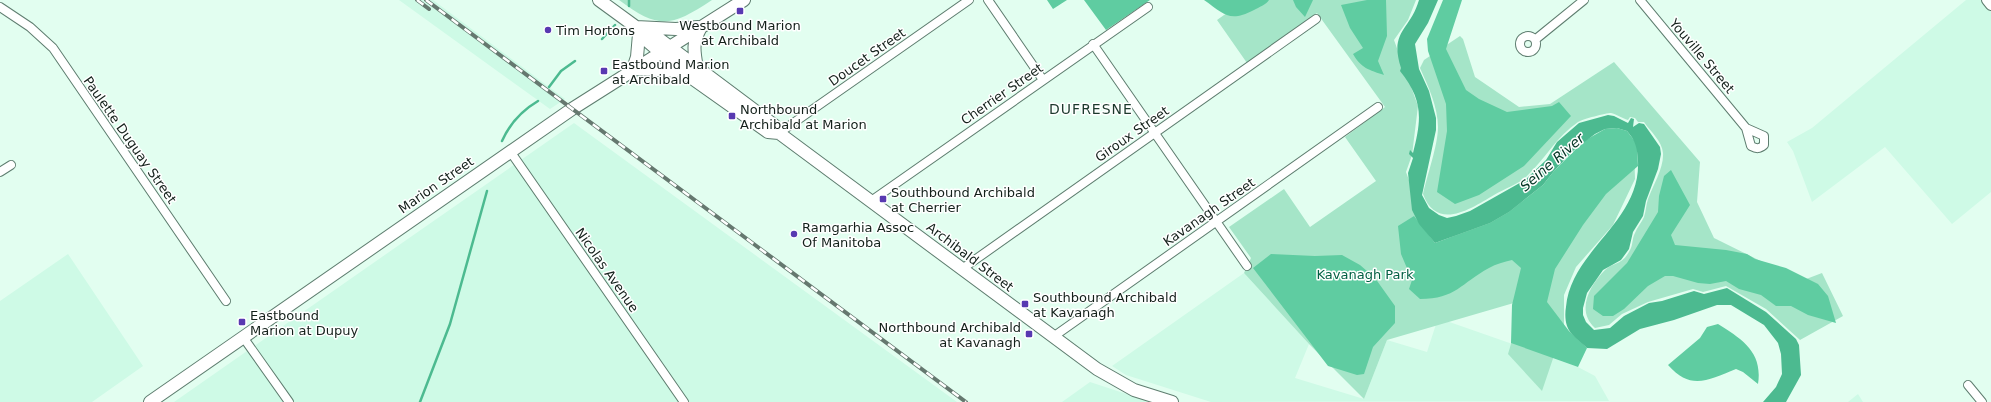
<svg xmlns="http://www.w3.org/2000/svg" width="1991" height="402" font-family="'DejaVu Sans',sans-serif">
<rect width="100%" height="100%" fill="#e2fef0"/>
<!-- built -->
<path fill="#cefae6" d="M 399,0 L 433,0 L 565,99 L 550,109 Z
M 1966,0 L 1981,0 L 1991,11 L 1991,192 L 1952,224 L 1885,147 L 1812,202 L 1793,151 L 1787,142 L 1812,128 Z
M 574,123 L 957,402 L 174,402 Z
M 68,254 L 143,366 L 92,402 L 0,402 L 0,301 Z
M 1244,273 L 1309,344 L 1295,378 L 1364,399 L 1387,340 L 1427,352 L 1438,318 L 1578,367 L 1595,376 L 1609,401 L 1211,402 L 1126,375 L 1112,366 Z
M 1090,382 L 1151,402 L 1062,402 Z
M 1858,394 L 1863,402 L 1848,402 Z"/>
<!-- green -->
<path fill="#a5e5c8" d="M 619,0 L 712,0 C 671,27 659,30 619,0 Z
M 1245,0 L 1416,0 L 1408,20 L 1394,40 L 1418,106 L 1412,155 L 1406,172 L 1433,246 L 1634,145 L 1635,179 L 1613,225 L 1576,267 L 1564,295 L 1564,326 L 1542,391 L 1508,354 L 1524,300 L 1387,340 L 1364,399 L 1309,344 L 1244,273 L 1251,258 L 1229,227 L 1284,189 L 1310,227 L 1376,181 L 1345,137 L 1385,107 L 1317,13 L 1247,63 L 1217,20 Z
M 1460,36 L 1463,39 L 1475,77 L 1519,107 L 1550,104 L 1614,62 L 1700,162 L 1697,202 L 1714,238 L 1801,281 L 1822,273 L 1843,316 L 1800,340 L 1766,309 L 1726,286 L 1703,292 L 1693,289 L 1648,302 L 1622,314 L 1609,325 L 1595,328 C 1576,311 1589,286 1605,270 C 1613,262 1622,266 1630,250 C 1633,245 1632,238 1635,233 C 1637,227 1642,222 1644,217 C 1646,211 1646,205 1648,199 C 1653,185 1664,168 1663,153 C 1662,141 1650,131 1644,122 L 1638,122 L 1635,118 L 1630,117 L 1628,120 C 1622,118 1616,114 1611,113 C 1606,113 1583,119 1578,122 C 1557,136 1545,159 1526,177 C 1518,184 1504,189 1494,195 C 1472,208 1437,232 1423,194 C 1427,176 1438,145 1438,127 C 1438,107 1428,86 1420,68 L 1424,60 Z"/>
<!-- forest -->
<path fill="#5fcca1" d="M 1047,0 L 1067,0 L 1053,9 Z
M 1084,0 L 1150,0 L 1106,30 Z
M 1204,0 L 1269,0 C 1266,5 1259,7 1254,10 C 1229,23 1224,14 1204,0 Z
M 1293,0 L 1313,0 L 1305,17 L 1296,7 Z
M 1367,0 L 1386,0 L 1387,36 L 1378,61 L 1384,75 C 1369,70 1361,68 1353,54 L 1363,48 L 1350,28 L 1341,5 Z
M 1443,0 L 1462,0 L 1446,49 L 1466,90 L 1479,99 L 1507,112 L 1552,106 L 1559,102 L 1571,116 L 1524,166 L 1479,195 L 1455,204 L 1437,192 L 1447,131 L 1446,104 L 1428,51 L 1427,39 Z
M 1617,128 L 1627,131 L 1637,144 L 1638,166 L 1606,194 L 1583,225 L 1555,269 L 1547,302 L 1569,331 L 1587,348 L 1578,367 L 1511,343 L 1512,305 L 1521,268 L 1512,260 C 1504,262 1496,264 1489,268 C 1461,283 1456,299 1420,299 L 1409,289 L 1412,280 L 1401,254 L 1398,226 L 1414,216 L 1435,243 L 1490,223 L 1509,212 L 1543,185 L 1554,171 L 1584,141 L 1605,129 Z
M 1671,170 L 1690,205 L 1671,235 L 1675,245 L 1726,250 L 1747,254 L 1755,259 L 1786,268 L 1818,284 L 1828,296 L 1836,323 L 1808,315 L 1791,306 L 1776,306 L 1761,295 L 1739,289 L 1726,281 L 1710,284 L 1698,283 L 1673,276 L 1665,276 L 1648,286 L 1624,309 L 1613,316 L 1603,316 L 1593,309 L 1594,296 L 1627,263 L 1658,212 L 1659,196 L 1664,176 Z
M 1271,254 L 1315,256 L 1342,255 L 1360,265 L 1375,278 L 1395,306 L 1395,323 L 1373,347 L 1364,374 L 1357,375 L 1328,366 L 1253,268 Z
M 1718,324 C 1742,339 1763,352 1758,384 L 1743,372 L 1736,369 C 1708,380 1691,391 1668,365 L 1700,338 L 1707,327 Z"/>
<!-- water -->
<path fill="#4cba90" d="M 1419,0 L 1438,0 L 1428,23 L 1415,44 L 1419,69 L 1429,91 L 1436,118 L 1436,130 L 1422,195 L 1429,208 L 1439,215 L 1447,218 L 1456,216 L 1470,211 L 1525,180 L 1546,160 L 1557,142 L 1579,123 L 1608,115 L 1614,116 L 1628,123 L 1631,118 L 1634,119 L 1633,127 L 1639,123 L 1644,124 L 1660,147 L 1661,154 L 1658,169 L 1646,201 L 1643,216 L 1633,232 L 1629,249 L 1621,260 L 1603,270 L 1587,293 L 1583,308 L 1583,315 L 1586,322 L 1594,330 L 1610,328 L 1624,316 L 1649,303 L 1662,301 L 1694,291 L 1704,294 L 1727,288 L 1766,312 L 1796,339 L 1799,345 L 1801,375 L 1786,402 L 1763,402 L 1776,387 L 1782,374 L 1781,354 L 1778,343 L 1764,325 L 1731,305 L 1717,305 L 1674,320 L 1640,329 L 1607,349 L 1587,348 C 1580,341 1570,335 1567,326 C 1565,320 1565,313 1566,307 C 1571,250 1641,222 1638,161 C 1637,148 1636,141 1627,131 L 1617,128 L 1605,129 L 1595,134 L 1574,150 L 1554,171 L 1543,185 L 1509,212 L 1490,223 L 1435,243 L 1419,224 L 1412,210 L 1408,173 L 1413,158 L 1409,154 L 1410,150 L 1413,153 C 1422,118 1423,100 1400,71 L 1401,68 C 1389,31 1410,31 1419,0 Z"/>
<g fill="none" stroke-linecap="round" stroke-linejoin="round">
<!-- stream -->
<path stroke="#4cba90" stroke-width="2.5" d="M 629,0 L 629,6
M 602,39 L 615,25
M 549,87 L 561,71 L 575,61
M 502,141 C 510,123 521,111 538,101
M 420,402 L 450,324 L 487,191"/>
<!-- minor casing -->
<g stroke="#5e7d6f" stroke-width="10">
<path id="minor" d="M 988,0 L 1043,80
M 1640,0 L 1746,128 L 1764,136 L 1764,145 C 1759,149 1757,149 1751,146 L 1746,128
M 0,7 L 30,27 L 53,48 L 226,301
M1520 44a8 8 0 1 1 16 0a8 8 0 1 1-16 0Z
M 1536,39 L 1584,0
M 1093,44 L 1247,266
M 779,133 L 969,0
M 510,151 L 684,402
M 0,172 L 11,165
M 871,201 L 1148,7
M 962,269 L 1316,19
M 243,337 L 289,402
M 1053,337 L 1378,107
M 1968,385 L 1982,402"/>
</g>
<!-- tertiary casing -->
<g stroke="#5e7d6f" stroke-width="12">
<path id="tertiary" d="M 1987,0 L 1991,5"/>
</g>
<!-- secondary casing -->
<g stroke="#5e7d6f" stroke-width="14">
<path id="secondary" d="M 599,0 L 636,27 L 676,29 L 698,27
M 636,27 L 639,34 L 682,71 L 768,132 L 779,133
M 646,29 L 774,125 L 779,133 L 1097,369 L 1134,390 L 1172,402
M 697,68 C 694,51 692,43 701,27
M 633,69 L 637,57 L 639,34
M 634,69 L 682,71
M 150,402 L 572,109 L 744,0"/>
</g>
<!-- minor -->
<use href="#minor" stroke="#fff" stroke-width="8"/>
<!-- tertiary -->
<use href="#tertiary" stroke="#fff" stroke-width="10"/>
<!-- secondary -->
<use href="#secondary" stroke="#fff" stroke-width="12"/>
<!-- rail casing -->
<g stroke="#65786f" stroke-width="4">
<path id="rail" d="M 417,0 L 429,9
M 426,0 L 966,402"/>
</g>
<!-- rail -->
<use href="#rail" stroke="#fff" stroke-width="2.5" stroke-dasharray="8" stroke-linecap="butt"/>
</g>
<!-- markers -->
<g fill="#5839b1" stroke="#fff" stroke-width="1.5">
<rect x="736" y="7" width="8" height="8" rx="2"/>
<circle cx="548" cy="30" r="4"/>
<rect x="600" y="67" width="8" height="8" rx="2"/>
<rect x="728" y="112" width="8" height="8" rx="2"/>
<rect x="879" y="195" width="8" height="8" rx="2"/>
<circle cx="794" cy="234" r="4"/>
<rect x="1021" y="300" width="8" height="8" rx="2"/>
<rect x="238" y="318" width="8" height="8" rx="2"/>
<rect x="1025" y="330" width="8" height="8" rx="2"/>
</g>
<g text-anchor="middle" dominant-baseline="central" stroke-width="3" stroke-linejoin="round" paint-order="stroke">
<!-- poi labels -->
<g font-size="13" fill="#13201a" stroke="#fff" text-anchor="start">
<text x="740" y="25" text-anchor="middle">Westbound Marion<tspan x="740" dy="15">at Archibald</tspan></text>
<text x="556" y="30">Tim Hortons</text>
<text x="612" y="64">Eastbound Marion<tspan x="612" dy="15">at Archibald</tspan></text>
<text x="740" y="109">Northbound<tspan x="740" dy="15">Archibald at Marion</tspan></text>
<text x="891" y="192">Southbound Archibald<tspan x="891" dy="15">at Cherrier</tspan></text>
<text x="802" y="227">Ramgarhia Assoc<tspan x="802" dy="15">Of Manitoba</tspan></text>
<text x="1033" y="297">Southbound Archibald<tspan x="1033" dy="15">at Kavanagh</tspan></text>
<text x="250" y="315">Eastbound<tspan x="250" dy="15">Marion at Dupuy</tspan></text>
<text x="1021" y="327" text-anchor="end">Northbound Archibald<tspan x="1021" dy="15">at Kavanagh</tspan></text>
</g>
<!-- street labels -->
<g font-size="13" fill="#13201a" stroke="#fff">
<text transform="translate(1702 56) rotate(50)">Youville Street</text>
<text transform="translate(867 57) rotate(-35)">Doucet Street</text>
<text transform="translate(1002 94) rotate(-35)">Cherrier Street</text>
<text transform="translate(1132 134) rotate(-35)">Giroux Street</text>
<text transform="translate(130 140) rotate(55)">Paulette Duguay Street</text>
<text transform="translate(436 185) rotate(-35)">Marion Street</text>
<text transform="translate(1209 212) rotate(-35)">Kavanagh Street</text>
<text transform="translate(970 257) rotate(37)">Archibald Street</text>
<text transform="translate(607 270) rotate(55)">Nicolas Avenue</text>
</g>
<!-- park labels -->
<g font-size="13" fill="#025f43" stroke="#fff">
<text x="1365" y="274">Kavanagh Park</text>
</g>
<!-- neighbourhood labels -->
<g font-size="14" letter-spacing="1" fill="#1b392c" stroke="#fff">
<text x="1091" y="109">DUFRESNE</text>
</g>
<!-- water labels -->
<g font-size="14" font-style="italic" fill="#033625" stroke="#fff">
<text transform="translate(1552 162) rotate(-41)">Seine River</text>
</g>
</g>
</svg>
